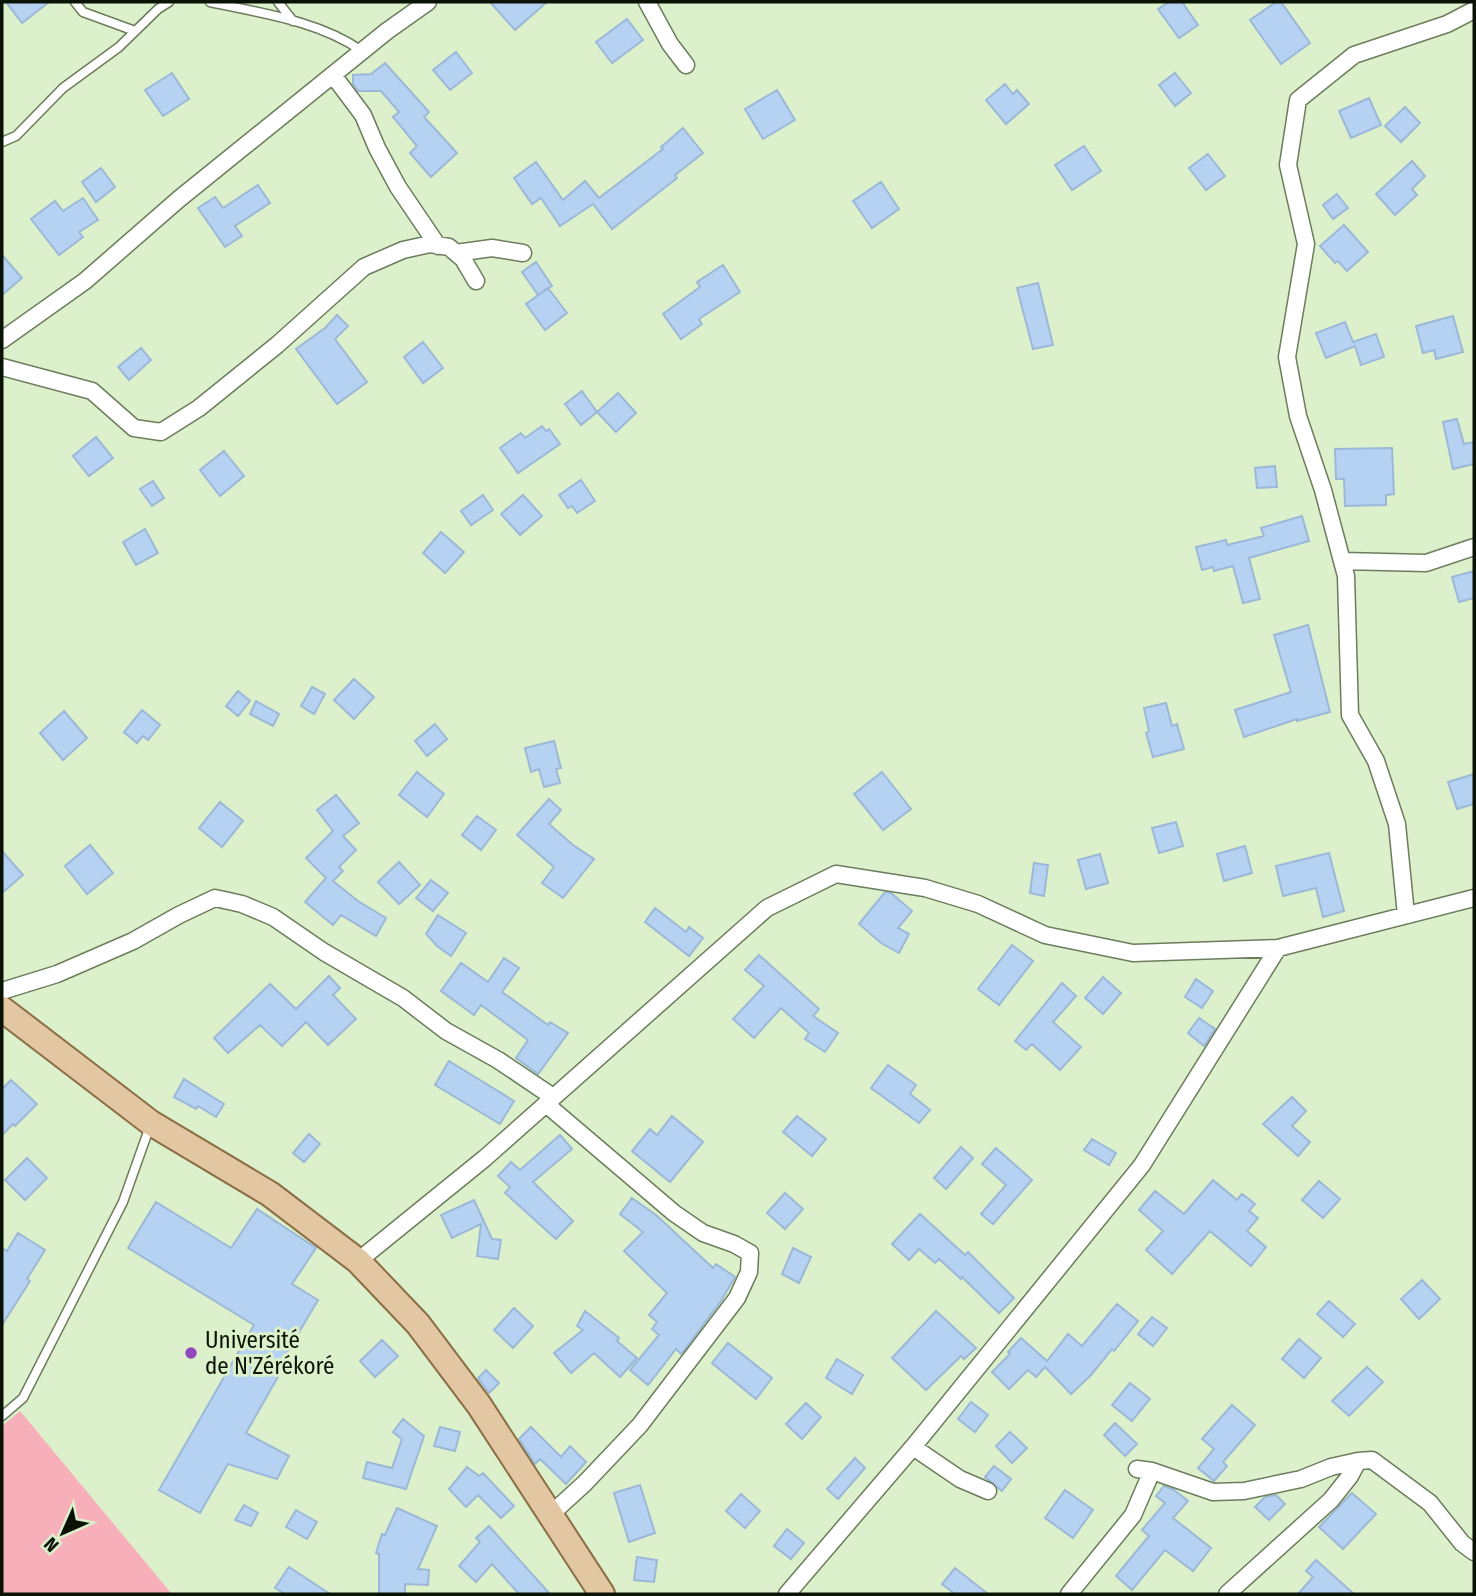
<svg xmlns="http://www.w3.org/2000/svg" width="1476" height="1596" font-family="'Fira Sans Condensed',sans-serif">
<rect width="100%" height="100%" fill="#dcf0cb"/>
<!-- green -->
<path fill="#f7b0b9" d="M 20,1411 L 171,1593 L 169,1594 L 2,1594 L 2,1426 Z"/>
<!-- building -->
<path fill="#b5d2f2" stroke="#9cb8d7" stroke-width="2" d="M 6,2 L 49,2 L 22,23 Z
M 490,2 L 547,2 L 515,30 Z
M 1169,2 L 1182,2 L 1198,25 L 1179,38 L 1158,9 Z
M 1276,2 L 1281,2 L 1310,43 L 1281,64 L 1250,20 Z
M 627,19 L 643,40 L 612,63 L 596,42 Z
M 456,52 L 472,73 L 450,90 L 433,70 Z
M 385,63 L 429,112 L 424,117 L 457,153 L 431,177 L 410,153 L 417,146 L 393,117 L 399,112 L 381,91 L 358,91 L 353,84 L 353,75 L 371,74 Z
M 172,73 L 189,99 L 163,116 L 145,90 Z
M 1175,73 L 1191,93 L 1175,106 L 1159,85 Z
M 1005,84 L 1013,94 L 1017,90 L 1029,104 L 1006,124 L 986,100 Z
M 777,90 L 795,120 L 763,139 L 745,109 Z
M 1369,98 L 1381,125 L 1351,138 L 1339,111 Z
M 1405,107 L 1420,123 L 1401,142 L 1385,126 Z
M 683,128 L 703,153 L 675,175 L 677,178 L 612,229 L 593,204 L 560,226 L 541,198 L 532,204 L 514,178 L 536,162 L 563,200 L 585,181 L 599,198 L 663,149 L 661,147 Z
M 1084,146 L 1101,171 L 1072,190 L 1055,165 Z
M 1208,154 L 1225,176 L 1206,190 L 1189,168 Z
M 1412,161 L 1425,176 L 1412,189 L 1417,195 L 1395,215 L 1376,194 Z
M 101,168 L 115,187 L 96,202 L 82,182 Z
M 881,182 L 899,209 L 872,228 L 853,201 Z
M 258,185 L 270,203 L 235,226 L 242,236 L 225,247 L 198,208 L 215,197 L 223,208 Z
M 1337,194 L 1348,208 L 1333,219 L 1323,205 Z
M 83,198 L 98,220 L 79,232 L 83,237 L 59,255 L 31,219 L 55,201 L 63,211 Z
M 1344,225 L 1368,252 L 1347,271 L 1338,261 L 1335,263 L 1320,246 Z
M 2,255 L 22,278 L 2,295 Z
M 536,262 L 552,286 L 538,295 L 522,272 Z
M 723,265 L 740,292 L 699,319 L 702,324 L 681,339 L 663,314 L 700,287 L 697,282 Z
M 1038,283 L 1053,345 L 1033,349 L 1017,288 Z
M 548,288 L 567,313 L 545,330 L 526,304 Z
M 337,315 L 348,326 L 335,339 L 367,382 L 337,404 L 296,349 L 325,328 Z
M 1453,316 L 1463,352 L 1436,359 L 1434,350 L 1423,353 L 1416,326 Z
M 1345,322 L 1353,342 L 1376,334 L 1384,357 L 1361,365 L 1355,346 L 1326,358 L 1316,333 Z
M 423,342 L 443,368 L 423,383 L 404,357 Z
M 141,348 L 151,360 L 129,380 L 118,367 Z
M 582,391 L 597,412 L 581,425 L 565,404 Z
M 618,393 L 636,413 L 616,432 L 597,412 Z
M 1457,419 L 1464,444 L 1474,442 L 1474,464 L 1453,469 L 1443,422 Z
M 542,426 L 546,431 L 549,429 L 560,444 L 518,473 L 500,448 L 521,433 L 525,438 Z
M 96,437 L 113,458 L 89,476 L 73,456 Z
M 1392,448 L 1394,494 L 1386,495 L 1386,505 L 1345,506 L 1344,479 L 1336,479 L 1335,449 Z
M 224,451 L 244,476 L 220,496 L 200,470 Z
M 1275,466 L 1277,487 L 1257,488 L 1255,468 Z
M 581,480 L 595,501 L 577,513 L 572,506 L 568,508 L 559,495 Z
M 153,481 L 164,498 L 152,506 L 140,489 Z
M 483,495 L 493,510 L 471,525 L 461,511 Z
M 523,495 L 542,516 L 520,535 L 501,514 Z
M 1302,516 L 1309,541 L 1249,558 L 1260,599 L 1243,603 L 1233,566 L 1214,571 L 1213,567 L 1202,570 L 1196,547 L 1226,540 L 1227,545 L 1264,536 L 1261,528 Z
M 145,529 L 158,553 L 136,565 L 123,542 Z
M 441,532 L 464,552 L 445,573 L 423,553 Z
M 1474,571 L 1474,598 L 1459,602 L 1452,577 Z
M 1308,625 L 1330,712 L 1297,721 L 1297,719 L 1244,737 L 1235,710 L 1291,692 L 1274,635 Z
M 354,679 L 374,697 L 354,719 L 334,700 Z
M 312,687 L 325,694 L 314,714 L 301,706 Z
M 238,691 L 250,701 L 238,716 L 226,706 Z
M 256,701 L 279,714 L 273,726 L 250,714 Z
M 1166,703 L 1172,726 L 1177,724 L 1184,749 L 1153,757 L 1146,733 L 1149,731 L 1144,708 Z
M 142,710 L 160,725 L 148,740 L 143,736 L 137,743 L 124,732 Z
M 64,711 L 87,738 L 63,760 L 40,733 Z
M 435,724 L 447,739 L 427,756 L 415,741 Z
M 554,741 L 561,768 L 556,769 L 560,783 L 544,787 L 539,769 L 531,772 L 525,748 Z
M 417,772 L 444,794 L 427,817 L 399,795 Z
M 882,772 L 911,809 L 883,830 L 854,794 Z
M 1474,774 L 1474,804 L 1457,809 L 1448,782 Z
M 336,795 L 359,823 L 343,836 L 356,850 L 339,867 L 343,871 L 333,881 L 358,901 L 386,918 L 376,936 L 341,915 L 333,925 L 305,902 L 326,878 L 306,858 L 333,831 L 317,810 Z
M 549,799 L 561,810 L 549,824 L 573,845 L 594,859 L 563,898 L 542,883 L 554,867 L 517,835 Z
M 220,802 L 243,821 L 222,847 L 199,828 Z
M 477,816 L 496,830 L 481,850 L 462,835 Z
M 1176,822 L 1183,846 L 1159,853 L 1152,828 Z
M 90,845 L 113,873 L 87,894 L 65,866 Z
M 1245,846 L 1252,873 L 1224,881 L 1217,854 Z
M 2,851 L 23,875 L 2,893 Z
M 1329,853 L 1344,911 L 1323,917 L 1316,888 L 1283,896 L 1276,866 Z
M 1100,854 L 1108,883 L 1086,889 L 1078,860 Z
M 399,862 L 420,885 L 399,904 L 378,882 Z
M 1034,863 L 1048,865 L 1044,896 L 1030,893 Z
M 431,880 L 448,893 L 433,911 L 416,898 Z
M 885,892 L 891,893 L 912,911 L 898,928 L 909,934 L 899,953 L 881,943 L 859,924 Z
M 655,908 L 686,932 L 689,927 L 703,938 L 689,956 L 645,922 Z
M 438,915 L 466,933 L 451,956 L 437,946 L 426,934 Z
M 1012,945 L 1033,961 L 999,1005 L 978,989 Z
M 759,955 L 819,1009 L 813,1016 L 838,1033 L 825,1052 L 805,1039 L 809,1033 L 781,1008 L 754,1038 L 733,1019 L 764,986 L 745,970 Z
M 504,958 L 519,968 L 502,992 L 548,1025 L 550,1022 L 568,1033 L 538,1074 L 516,1058 L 528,1040 L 481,1005 L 474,1015 L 441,991 L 461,963 L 488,982 Z
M 329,976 L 340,988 L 333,995 L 356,1019 L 328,1045 L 306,1022 L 282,1046 L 260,1025 L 228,1053 L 214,1038 L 270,984 L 296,1009 Z
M 1103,977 L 1121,993 L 1103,1014 L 1085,998 Z
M 1196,979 L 1213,991 L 1202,1008 L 1185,997 Z
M 1062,983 L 1076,996 L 1053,1022 L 1081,1047 L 1060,1070 L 1032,1044 L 1026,1050 L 1015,1041 Z
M 1199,1018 L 1215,1029 L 1204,1046 L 1188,1033 Z
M 449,1061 L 514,1101 L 500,1124 L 435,1085 Z
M 888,1065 L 916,1085 L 910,1094 L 930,1110 L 919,1123 L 871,1088 Z
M 184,1079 L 224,1104 L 216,1117 L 198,1106 L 196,1109 L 174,1097 Z
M 11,1080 L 37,1104 L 15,1126 L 13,1124 L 2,1135 L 2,1089 Z
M 1292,1097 L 1306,1111 L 1292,1126 L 1310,1142 L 1298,1156 L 1263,1124 Z
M 672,1116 L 703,1142 L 670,1182 L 632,1151 L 650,1129 L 657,1135 Z
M 797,1116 L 826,1139 L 812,1156 L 783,1132 Z
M 309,1134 L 320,1144 L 304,1162 L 293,1153 Z
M 560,1135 L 572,1149 L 533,1182 L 573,1221 L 556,1239 L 505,1193 L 510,1187 L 498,1176 L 511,1162 L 520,1170 Z
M 1092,1139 L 1116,1153 L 1109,1165 L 1084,1150 Z
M 961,1147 L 973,1158 L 946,1189 L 934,1178 Z
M 996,1148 L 1032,1180 L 993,1224 L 981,1214 L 1006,1185 L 982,1164 Z
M 27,1158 L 47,1178 L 25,1200 L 5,1180 Z
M 1213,1180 L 1237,1200 L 1242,1194 L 1255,1204 L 1249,1211 L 1258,1218 L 1247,1231 L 1266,1247 L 1251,1266 L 1210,1231 L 1172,1274 L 1146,1250 L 1163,1231 L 1139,1210 L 1155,1191 L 1184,1214 Z
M 1319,1181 L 1340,1199 L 1323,1218 L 1302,1200 Z
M 785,1193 L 803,1209 L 785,1229 L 767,1213 Z
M 632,1198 L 656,1215 L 713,1268 L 716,1264 L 735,1277 L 721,1301 L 685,1349 L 681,1354 L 676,1349 L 648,1385 L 630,1370 L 659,1335 L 652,1329 L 657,1322 L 649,1315 L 667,1293 L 624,1251 L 643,1232 L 620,1214 Z
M 474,1200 L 492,1239 L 501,1240 L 498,1259 L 477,1256 L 481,1224 L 452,1238 L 441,1215 Z
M 156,1202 L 231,1248 L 257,1209 L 316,1248 L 292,1284 L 318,1300 L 279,1366 L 283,1368 L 246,1433 L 289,1456 L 277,1479 L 228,1464 L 200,1513 L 159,1490 L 254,1325 L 128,1248 Z
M 920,1214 L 965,1255 L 968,1252 L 1014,1298 L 999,1313 L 962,1277 L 961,1279 L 939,1259 L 935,1263 L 919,1249 L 909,1260 L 892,1244 Z
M 18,1233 L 45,1250 L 27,1279 L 30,1281 L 2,1325 L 2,1248 L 7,1251 Z
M 793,1248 L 811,1257 L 799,1283 L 782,1274 Z
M 1422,1280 L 1440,1299 L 1419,1319 L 1401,1299 Z
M 1329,1301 L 1355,1324 L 1343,1337 L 1317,1314 Z
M 1117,1304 L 1138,1321 L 1114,1351 L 1112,1349 L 1091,1375 L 1071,1394 L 1045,1367 L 1036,1377 L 1028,1370 L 1009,1389 L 992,1372 L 1010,1354 L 1008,1352 L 1021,1338 L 1047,1361 L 1068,1334 L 1082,1346 Z
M 514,1308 L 533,1326 L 513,1348 L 494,1330 Z
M 585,1311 L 619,1338 L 617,1341 L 637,1358 L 620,1377 L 594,1353 L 571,1373 L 554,1353 L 583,1330 L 577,1326 Z
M 936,1311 L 976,1348 L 964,1359 L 961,1356 L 926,1390 L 892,1358 Z
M 1152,1317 L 1167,1328 L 1153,1346 L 1138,1334 Z
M 1299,1339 L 1321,1358 L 1304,1378 L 1282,1359 Z
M 382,1340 L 398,1356 L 375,1377 L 360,1361 Z
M 728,1343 L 772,1378 L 756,1399 L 712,1363 Z
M 837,1359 L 863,1375 L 852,1394 L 826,1378 Z
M 1367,1367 L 1383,1382 L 1349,1416 L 1332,1401 Z
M 486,1370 L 499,1383 L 489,1393 L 478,1378 Z
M 1130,1383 L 1150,1399 L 1132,1421 L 1112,1405 Z
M 971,1402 L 988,1415 L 975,1432 L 958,1419 Z
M 806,1403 L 821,1417 L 802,1439 L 786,1424 Z
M 1232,1405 L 1255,1425 L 1223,1462 L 1227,1466 L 1214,1481 L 1198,1468 L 1214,1449 L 1202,1439 Z
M 403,1419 L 424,1436 L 406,1489 L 363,1478 L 367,1462 L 392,1468 L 402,1439 L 393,1432 Z
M 1115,1423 L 1137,1444 L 1125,1456 L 1104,1435 Z
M 440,1427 L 460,1432 L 455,1451 L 434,1446 Z
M 531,1427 L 561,1457 L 570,1446 L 586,1462 L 566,1484 L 540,1459 L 535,1464 L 519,1439 Z
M 1010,1432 L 1027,1448 L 1012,1463 L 996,1446 Z
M 855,1458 L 865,1468 L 838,1499 L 827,1489 Z
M 994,1466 L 1011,1479 L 1002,1491 L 985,1477 Z
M 467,1467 L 479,1476 L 483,1473 L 514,1506 L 501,1518 L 478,1495 L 466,1507 L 449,1489 Z
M 640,1485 L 655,1533 L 629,1542 L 614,1493 Z
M 1164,1486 L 1174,1490 L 1188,1501 L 1173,1518 L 1211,1548 L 1193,1571 L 1165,1550 L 1132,1590 L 1116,1576 L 1149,1536 L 1142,1530 L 1165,1503 L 1156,1496 Z
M 1065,1490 L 1093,1510 L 1073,1538 L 1045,1518 Z
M 1352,1493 L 1376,1514 L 1343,1549 L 1319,1527 Z
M 741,1494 L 760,1511 L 745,1528 L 726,1511 Z
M 1276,1495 L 1285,1504 L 1269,1520 L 1255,1507 L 1265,1497 Z
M 244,1505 L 258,1513 L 251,1526 L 235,1520 Z
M 397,1508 L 437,1526 L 418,1569 L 429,1570 L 428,1585 L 405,1584 L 405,1594 L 379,1594 L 379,1554 L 376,1553 L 382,1534 L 385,1535 Z
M 296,1510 L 317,1522 L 307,1539 L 286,1527 Z
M 489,1526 L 550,1594 L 519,1594 L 492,1564 L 476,1582 L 459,1566 L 480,1542 L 476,1538 Z
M 787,1529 L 804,1543 L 791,1559 L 774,1546 Z
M 637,1557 L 657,1560 L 654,1582 L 634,1580 Z
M 1316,1560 L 1354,1594 L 1298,1594 L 1313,1577 L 1306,1571 Z
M 289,1567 L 330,1594 L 285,1594 L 275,1588 Z
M 955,1568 L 988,1594 L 955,1594 L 942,1584 Z"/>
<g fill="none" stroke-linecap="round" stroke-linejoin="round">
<!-- lane casing -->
<g stroke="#6b7d5c" stroke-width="11">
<path id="lane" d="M 75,2 L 83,12 L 135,31
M 210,2 C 261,13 319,21 362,51
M 278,2 L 293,21
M 2,142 L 16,136 L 63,88 L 119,47 L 158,9 L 169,2
M 2,1416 L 23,1398 L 123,1202 L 150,1126"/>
</g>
<!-- street casing -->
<g stroke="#6b7d5c" stroke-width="19">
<path id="street" d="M 647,2 L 670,44 L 686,65
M 333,75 L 363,115 L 377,148 L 398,187 L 438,246
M 456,253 L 492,248 L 523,253
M 2,340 L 85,281 L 179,199 L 387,31 L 428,2
M 2,367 L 92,391 L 134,428 L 161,432 L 199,408 L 277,345 L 364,267 L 403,250 L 430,244 L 449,247 L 463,259 L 476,281
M 1342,561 L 1426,563 L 1474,547
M 1406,915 L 1397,824 L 1376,761 L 1350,715 L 1346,576 L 1323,490 L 1298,416 L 1287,357 L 1306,244 L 1288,165 L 1298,100 L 1354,55 L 1447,24 L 1474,10
M 2,991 L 57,974 L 133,941 L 179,915 L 215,898 L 242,904 L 273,917 L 324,952 L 403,998 L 446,1031 L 498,1060 L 553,1097
M 546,1104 L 674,1213 L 703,1233 L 734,1244 L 750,1253 L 749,1272 L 737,1298 L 640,1425 L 585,1483 L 550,1515
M 358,1261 L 485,1158 L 767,908 L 836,874 L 925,888 L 978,904 L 1045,935 L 1133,953 L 1278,948 L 1474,898
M 913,1447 L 960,1479 L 988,1491
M 1137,1469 L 1152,1471 L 1213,1492 L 1244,1491 L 1301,1479 L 1331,1467 L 1358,1461 L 1372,1460 L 1430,1503 L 1462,1543 L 1474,1552
M 787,1594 L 913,1447 L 1142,1165 L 1278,948
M 1069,1594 L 1133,1515 L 1152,1471
M 1227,1594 L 1331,1500 L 1350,1476 L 1358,1461"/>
</g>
<!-- primary casing -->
<g stroke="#8b6e43" stroke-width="28">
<path id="primary" d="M 2,1009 L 151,1123 L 270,1194 L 358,1261 L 418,1324 L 479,1405 L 602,1594"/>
</g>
<!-- lane -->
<use href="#lane" stroke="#fff" stroke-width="8"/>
<!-- street -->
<use href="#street" stroke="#fff" stroke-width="16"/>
<!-- primary -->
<use href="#primary" stroke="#e3c6a2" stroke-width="24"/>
</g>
<!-- markers -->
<circle fill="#9149bb" stroke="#dcf0cb" stroke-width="2.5" cx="191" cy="1353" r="7"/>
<g text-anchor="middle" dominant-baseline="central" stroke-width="6" stroke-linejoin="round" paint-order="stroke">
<!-- poi labels -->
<g font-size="23" fill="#0b1206" stroke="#dcf0cb" text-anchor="start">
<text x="205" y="1340">Université<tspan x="205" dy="26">de N'Zérékoré</tspan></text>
</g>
</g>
<!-- border -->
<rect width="1476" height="1596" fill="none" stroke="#0b1206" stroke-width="7"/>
<!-- north arrow -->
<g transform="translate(63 1533) rotate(225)" stroke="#dcf0cb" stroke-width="5" paint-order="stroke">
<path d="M0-5L12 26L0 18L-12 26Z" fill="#0b1206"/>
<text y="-10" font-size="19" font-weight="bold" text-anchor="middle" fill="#0b1206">N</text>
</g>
</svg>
